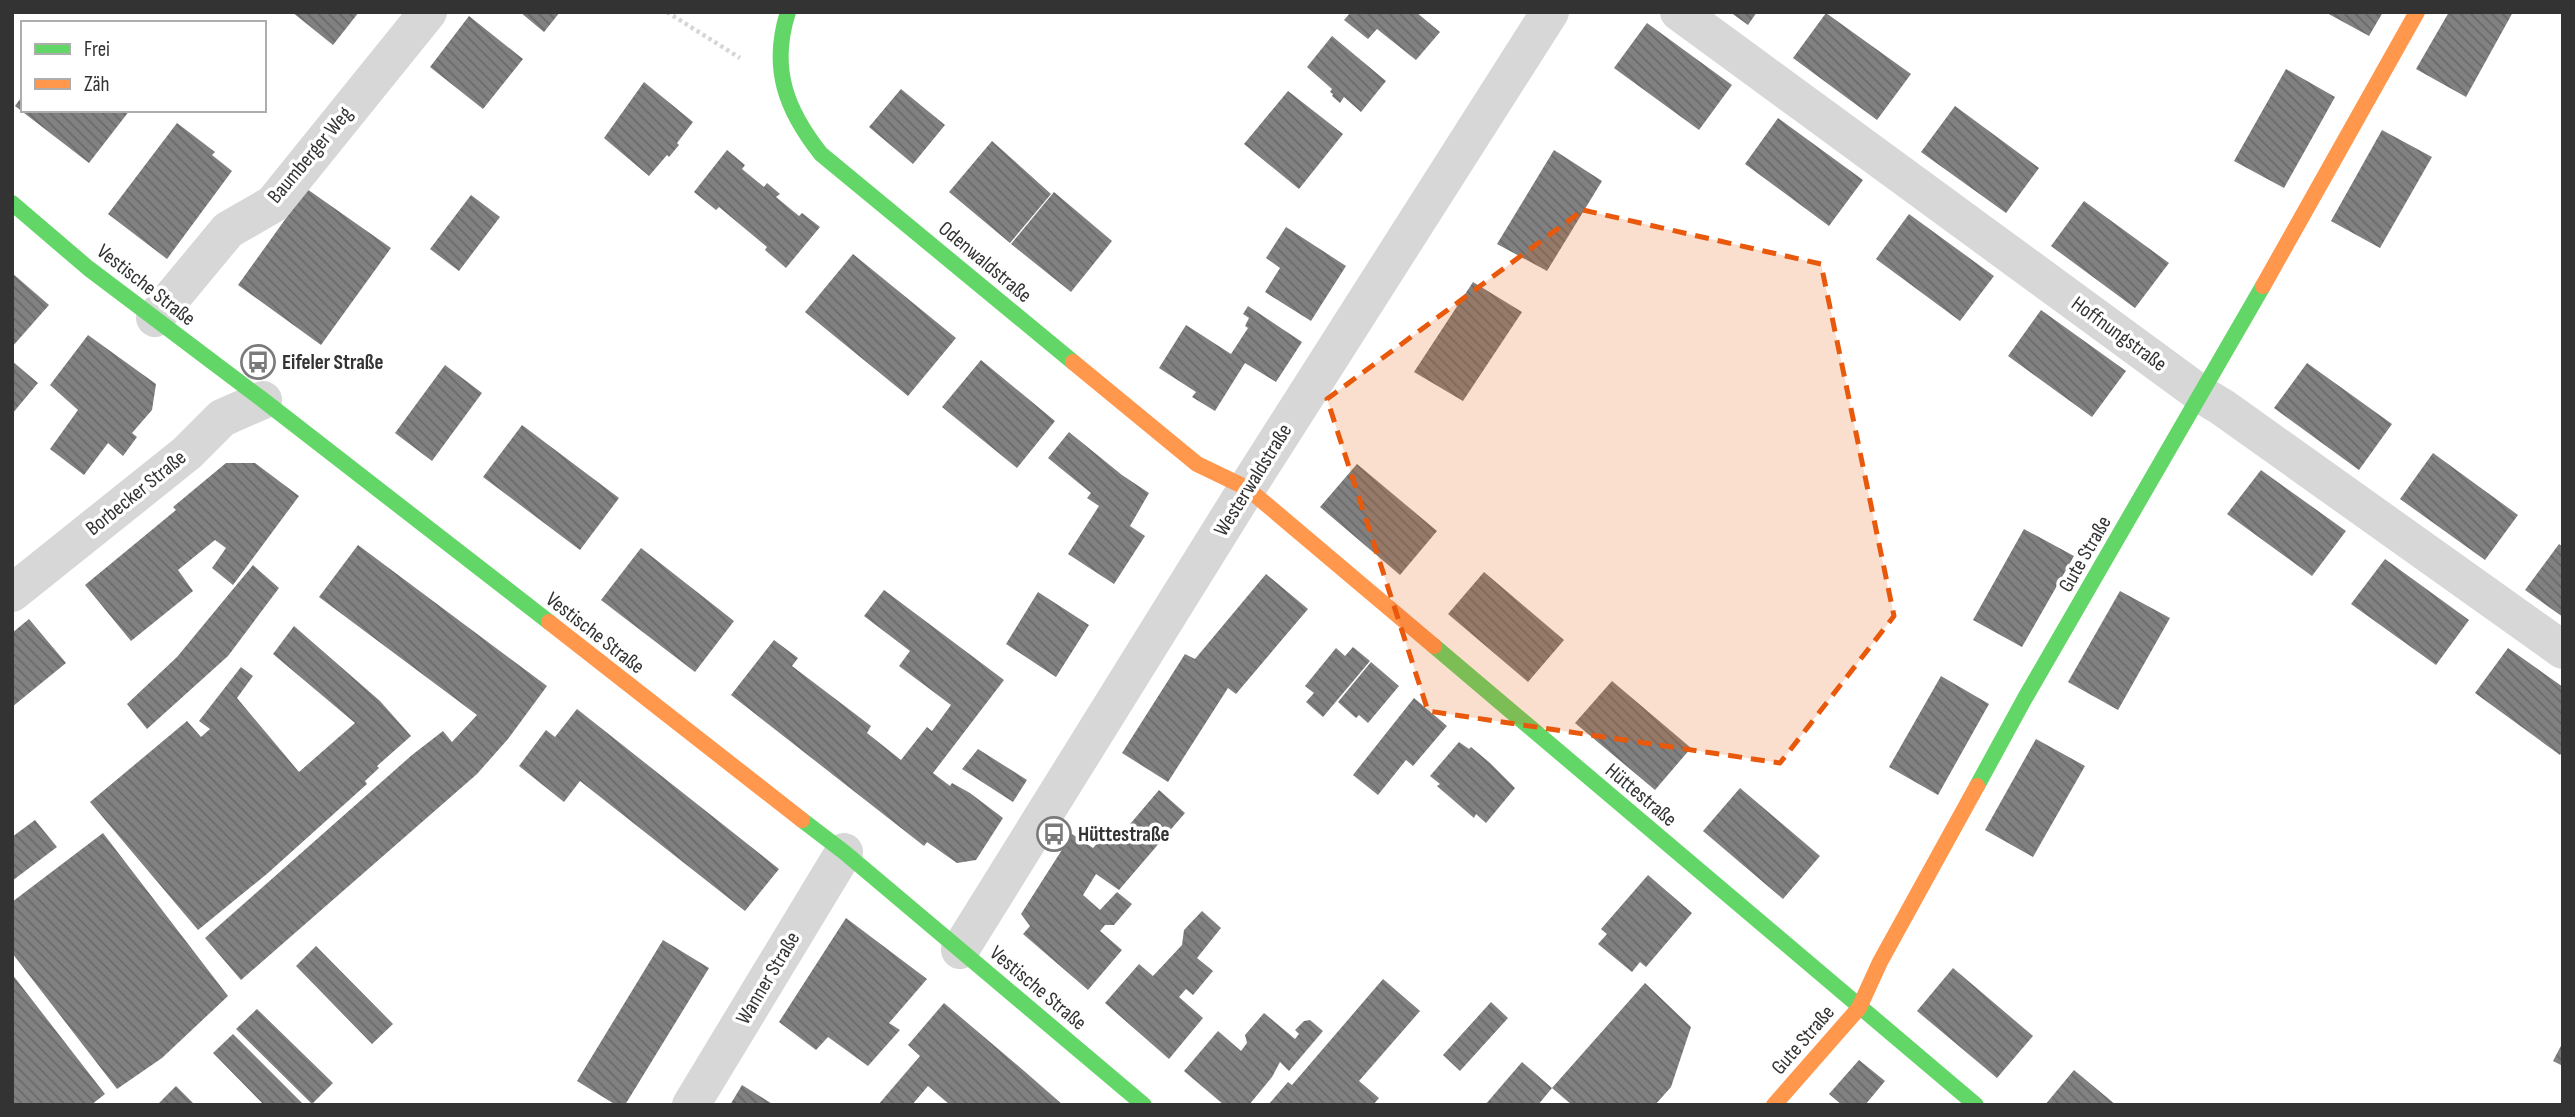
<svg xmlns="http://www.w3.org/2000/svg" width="2575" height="1117" font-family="'Sofia Sans Condensed',sans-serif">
<defs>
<pattern id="building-back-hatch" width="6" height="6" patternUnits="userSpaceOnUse" patternTransform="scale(1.75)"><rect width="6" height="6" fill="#818181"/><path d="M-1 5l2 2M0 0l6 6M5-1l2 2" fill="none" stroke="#6a6a6a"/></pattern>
</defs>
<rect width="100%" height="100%" fill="#fff"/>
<!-- building -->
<path fill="url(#building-back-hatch)" d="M 292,12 L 359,12 L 333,45 Z
M 520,12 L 560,12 L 544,32 Z
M 1351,12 L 1416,12 L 1440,32 L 1416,60 L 1377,29 L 1368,39 L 1344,20 Z
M 1730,12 L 1757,12 L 1748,25 Z
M 2325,12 L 2383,12 L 2369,36 Z
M 2449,12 L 2513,12 L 2466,97 L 2416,69 Z
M 1826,13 L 1911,74 L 1877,120 L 1793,58 Z
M 469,16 L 523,59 L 483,109 L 430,67 Z
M 1647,23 L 1732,85 L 1699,130 L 1614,68 Z
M 1332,36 L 1386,81 L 1361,112 L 1344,97 L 1340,103 L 1332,96 L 1333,94 L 1330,92 L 1332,89 L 1307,67 Z
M 2286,69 L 2335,97 L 2284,188 L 2234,161 Z
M 644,82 L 693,122 L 677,143 L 679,145 L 669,157 L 667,155 L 649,176 L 604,138 Z
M 901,89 L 945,125 L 913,164 L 869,127 Z
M 1288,91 L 1343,134 L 1299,189 L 1244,144 Z
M 23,95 L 23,110 L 130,110 L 89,163 L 15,106 Z
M 1955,106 L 2039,168 L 2006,213 L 1921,152 Z
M 1778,118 L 1863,180 L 1829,226 L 1745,164 Z
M 177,123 L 215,152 L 212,155 L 232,171 L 167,259 L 108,214 Z
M 2382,130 L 2432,157 L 2380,248 L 2331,221 Z
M 992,141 L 1051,194 L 1010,243 L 949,192 Z
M 727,150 L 745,165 L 742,169 L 764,187 L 767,183 L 780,194 L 776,197 L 799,216 L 802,213 L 820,227 L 786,268 L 765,250 L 767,247 L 719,207 L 716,210 L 694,192 Z
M 1554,150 L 1602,181 L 1547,271 L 1497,244 Z
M 307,189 L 391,248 L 321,345 L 238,285 Z
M 1054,192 L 1112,241 L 1071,292 L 1011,244 Z
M 471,195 L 500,217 L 459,271 L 430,249 Z
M 2084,201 L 2169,263 L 2135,308 L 2051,246 Z
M 1909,214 L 1994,276 L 1960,321 L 1876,259 Z
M 1286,227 L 1346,266 L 1311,321 L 1265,292 L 1280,268 L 1266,258 Z
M 853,254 L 956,338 L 908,396 L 805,312 Z
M 12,273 L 49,305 L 12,347 Z
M 1473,282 L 1522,312 L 1463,401 L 1414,372 Z
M 1248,306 L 1302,342 L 1276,382 L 1245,363 L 1215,411 L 1192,397 L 1196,392 L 1159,368 L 1186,325 L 1231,354 L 1248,328 L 1245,326 L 1249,318 L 1243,314 Z
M 2041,310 L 2126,371 L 2092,417 L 2008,356 Z
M 88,335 L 156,384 L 152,410 L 132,433 L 137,437 L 123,456 L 108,443 L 84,475 L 50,449 L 78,410 L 50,385 Z
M 981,360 L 1055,421 L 1017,468 L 942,407 Z
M 12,361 L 38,383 L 12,414 Z
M 2307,363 L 2392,424 L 2359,470 L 2274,408 Z
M 445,365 L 482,393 L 432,461 L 395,433 Z
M 522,425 L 619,498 L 580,550 L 483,477 Z
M 1069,432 L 1122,475 L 1149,493 L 1130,526 L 1145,536 L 1114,584 L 1068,554 L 1099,506 L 1087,498 L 1091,493 L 1048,458 Z
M 2433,453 L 2518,515 L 2485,560 L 2400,499 Z
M 226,463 L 255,463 L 299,496 L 233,585 L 212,568 L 226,548 L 215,540 L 178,570 L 193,591 L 131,641 L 85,585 L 176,510 L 173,507 Z
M 1357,464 L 1437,531 L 1400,575 L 1320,507 Z
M 2261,470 L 2346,531 L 2312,576 L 2227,514 Z
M 2024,529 L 2074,556 L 2022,647 L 1973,620 Z
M 2559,544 L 2563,547 L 2563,617 L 2525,590 Z
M 358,545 L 547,686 L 508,739 L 477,774 L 241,980 L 205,938 L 412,755 L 443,731 L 452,742 L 477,715 L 319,597 Z
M 641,548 L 734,621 L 695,672 L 601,600 Z
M 2385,559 L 2469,620 L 2436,665 L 2351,604 Z
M 253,565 L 279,588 L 228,656 L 147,729 L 127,704 L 177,657 Z
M 1484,572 L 1564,640 L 1528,682 L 1448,614 Z
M 1266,574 L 1308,609 L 1236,694 L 1228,688 L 1168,782 L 1122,753 L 1185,654 L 1195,659 Z
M 884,590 L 1004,680 L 933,773 L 950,786 L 952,783 L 970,793 L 1003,818 L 976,860 L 957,863 L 927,842 L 924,846 L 731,695 L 774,640 L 798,658 L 792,666 L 871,726 L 867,733 L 901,760 L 927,727 L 932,731 L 951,705 L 899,666 L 910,651 L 864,616 Z
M 2120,591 L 2170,618 L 2118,710 L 2068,682 Z
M 1038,592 L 1089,625 L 1056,677 L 1006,644 Z
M 29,619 L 66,663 L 12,707 L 12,633 Z
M 294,626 L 380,701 L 411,736 L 377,766 L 379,768 L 365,781 L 367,784 L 268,873 L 198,930 L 90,802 L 187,721 L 201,737 L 210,729 L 199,721 L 241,667 L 253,676 L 237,698 L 299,772 L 355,723 L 273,654 Z
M 1353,647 L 1370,661 L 1323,717 L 1306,702 L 1314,693 L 1305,686 L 1336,648 L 1345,656 Z
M 2508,648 L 2563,687 L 2563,750 L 2560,755 L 2475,693 Z
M 1371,662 L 1399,686 L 1368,723 L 1359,715 L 1356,718 L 1338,702 Z
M 1941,676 L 1989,704 L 1938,795 L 1889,767 Z
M 1612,681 L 1691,748 L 1655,790 L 1575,723 Z
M 1414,698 L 1447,726 L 1413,766 L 1406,760 L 1378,795 L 1353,775 Z
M 577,709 L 779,869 L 745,911 L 580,781 L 564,802 L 519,766 L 546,730 L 555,737 Z
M 2036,739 L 2085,766 L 2033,857 L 1985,830 Z
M 1459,742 L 1469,749 L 1471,747 L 1490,763 L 1515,788 L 1486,823 L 1476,814 L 1474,818 L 1437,786 L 1440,784 L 1430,776 Z
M 978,749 L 1027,780 L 1013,802 L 962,769 Z
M 1740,788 L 1820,856 L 1783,899 L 1703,831 Z
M 1159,790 L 1185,813 L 1119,890 L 1096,874 L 1083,895 L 1100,910 L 1117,892 L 1132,904 L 1114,925 L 1105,925 L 1100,931 L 1122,950 L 1088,990 L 1023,934 L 1030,926 L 1021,914 L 1072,834 L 1093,848 L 1112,827 L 1119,834 L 1123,828 L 1125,830 Z
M 35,820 L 57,847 L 12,881 L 12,837 Z
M 103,833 L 228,996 L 162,1058 L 117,1089 L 12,953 L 12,902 Z
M 1648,875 L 1692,913 L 1646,967 L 1640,962 L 1632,972 L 1598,944 L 1607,934 L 1601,929 Z
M 1202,911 L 1221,928 L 1197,958 L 1213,971 L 1193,995 L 1186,989 L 1179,997 L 1203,1018 L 1169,1059 L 1105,1003 L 1139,964 L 1153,976 L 1182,945 L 1184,930 Z
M 846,918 L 927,979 L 889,1023 L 900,1030 L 868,1066 L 828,1037 L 816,1050 L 779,1022 Z
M 663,940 L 709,968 L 625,1105 L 616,1105 L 577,1081 Z
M 316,946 L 393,1024 L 372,1044 L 296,966 Z
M 1953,968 L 2033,1036 L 1997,1078 L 1917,1011 Z
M 12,974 L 105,1094 L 91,1105 L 12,1105 Z
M 1383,979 L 1420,1011 L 1359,1081 L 1379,1098 L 1373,1105 L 1268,1105 L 1288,1082 L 1292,1085 Z
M 1645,983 L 1691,1027 L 1671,1087 L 1655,1105 L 1572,1105 L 1552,1088 Z
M 1491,1002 L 1508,1018 L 1460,1071 L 1443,1055 Z
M 944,1003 L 1023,1070 L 1063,1105 L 950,1105 L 928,1086 L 912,1105 L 878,1105 L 920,1056 L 908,1045 Z
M 257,1009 L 333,1083 L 312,1104 L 236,1029 Z
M 1264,1013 L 1295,1039 L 1299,1034 L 1295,1030 L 1304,1021 L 1310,1020 L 1323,1031 L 1289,1071 L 1280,1062 L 1272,1077 L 1249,1105 L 1224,1105 L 1184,1071 L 1218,1031 L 1241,1051 L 1247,1043 L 1245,1035 Z
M 233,1034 L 304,1105 L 264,1105 L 213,1053 Z
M 2563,1042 L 2563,1066 L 2553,1061 Z
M 1859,1060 L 1885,1081 L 1865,1105 L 1842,1105 L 1829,1094 Z
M 1522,1062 L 1552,1088 L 1538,1105 L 1485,1105 Z
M 2074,1070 L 2116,1105 L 2045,1105 Z
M 742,1085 L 774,1105 L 730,1105 Z
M 176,1086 L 195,1105 L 157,1105 Z"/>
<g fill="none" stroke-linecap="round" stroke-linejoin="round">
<!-- path -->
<path stroke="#d6d6d6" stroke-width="4.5" stroke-dasharray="3.5 3.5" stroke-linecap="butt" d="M 667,12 L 740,58"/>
<!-- street -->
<path stroke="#d7d7d7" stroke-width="38" d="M 1679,12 L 2202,395 L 2222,407 L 2563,650
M 155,318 L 228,230 L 273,204 L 428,12
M 12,593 L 187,453 L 222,418 L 263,400
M 960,950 L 1247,488 L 1550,12
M 691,1105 L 844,852"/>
<!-- fast -->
<path stroke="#63d668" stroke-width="16" d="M 788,12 C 770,68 786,110 821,154 L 1073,362
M 12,203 L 88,268 L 263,400 L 549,622
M 1434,646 L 1976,1105
M 1977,786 L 2025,698 L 2263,286
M 802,820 L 844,852 L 1144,1105"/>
<!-- slow -->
<path stroke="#ff974d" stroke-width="16" d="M 2263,286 L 2417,12
M 1073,362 L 1197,464 L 1247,488 L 1434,646
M 549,622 L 802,820
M 1774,1105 L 1859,1008 L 1880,962 L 1977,786"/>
</g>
<!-- marked area -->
<path fill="#e8590c" fill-opacity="0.2" stroke="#e8590c" stroke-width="5" stroke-dasharray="14 9" stroke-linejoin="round" d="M 1583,210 L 1821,264 L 1894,616 L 1780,763 L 1428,711 L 1327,399 Z"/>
<!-- icons -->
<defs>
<g id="bus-ring" transform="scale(1.75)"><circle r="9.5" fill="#fff" stroke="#7a7a7a" stroke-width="1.5"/><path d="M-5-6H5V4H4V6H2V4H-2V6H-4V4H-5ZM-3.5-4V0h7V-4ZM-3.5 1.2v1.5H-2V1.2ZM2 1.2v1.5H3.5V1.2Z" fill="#7a7a7a"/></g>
</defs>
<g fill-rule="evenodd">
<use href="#bus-ring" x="258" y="362"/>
<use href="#bus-ring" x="1054" y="834"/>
</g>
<g text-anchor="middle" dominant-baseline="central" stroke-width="7" stroke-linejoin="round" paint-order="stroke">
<!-- street labels -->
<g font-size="21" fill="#333" stroke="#fff">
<text transform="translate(310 155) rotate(-50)">Baumberger Weg</text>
<text transform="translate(985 262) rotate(40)">Odenwaldstraße</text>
<text transform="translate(146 285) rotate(38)">Vestische Straße</text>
<text transform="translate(2119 334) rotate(36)">Hoffnungstraße</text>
<text transform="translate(1253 480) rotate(-58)">Westerwaldstraße</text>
<text transform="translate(136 493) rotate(-39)">Borbecker Straße</text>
<text transform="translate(2085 554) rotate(-60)">Gute Straße</text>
<text transform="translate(595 633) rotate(38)">Vestische Straße</text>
<text transform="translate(1641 795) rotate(40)">Hüttestraße</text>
<text transform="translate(768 978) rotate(-59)">Wanner Straße</text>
<text transform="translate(1038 988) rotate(40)">Vestische Straße</text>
<text transform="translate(1803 1040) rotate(-49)">Gute Straße</text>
</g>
<!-- poi labels -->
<g font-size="21" font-weight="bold" fill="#333" stroke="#fff" text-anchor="start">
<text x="282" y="362">Eifeler Straße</text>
<text x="1078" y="834">Hüttestraße</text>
</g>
</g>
<!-- border -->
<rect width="2575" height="1117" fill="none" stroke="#333333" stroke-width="28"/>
<!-- legend -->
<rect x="21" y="21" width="245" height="91" fill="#ffffff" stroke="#adadad" stroke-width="2"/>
<rect x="35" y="44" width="35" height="10" fill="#63d668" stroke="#adadad" stroke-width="2"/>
<text x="84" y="56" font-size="21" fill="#333333">Frei</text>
<rect x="35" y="79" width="35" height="10" fill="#ff974d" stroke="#adadad" stroke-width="2"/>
<text x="84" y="91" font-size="21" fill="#333333">Zäh</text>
</svg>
